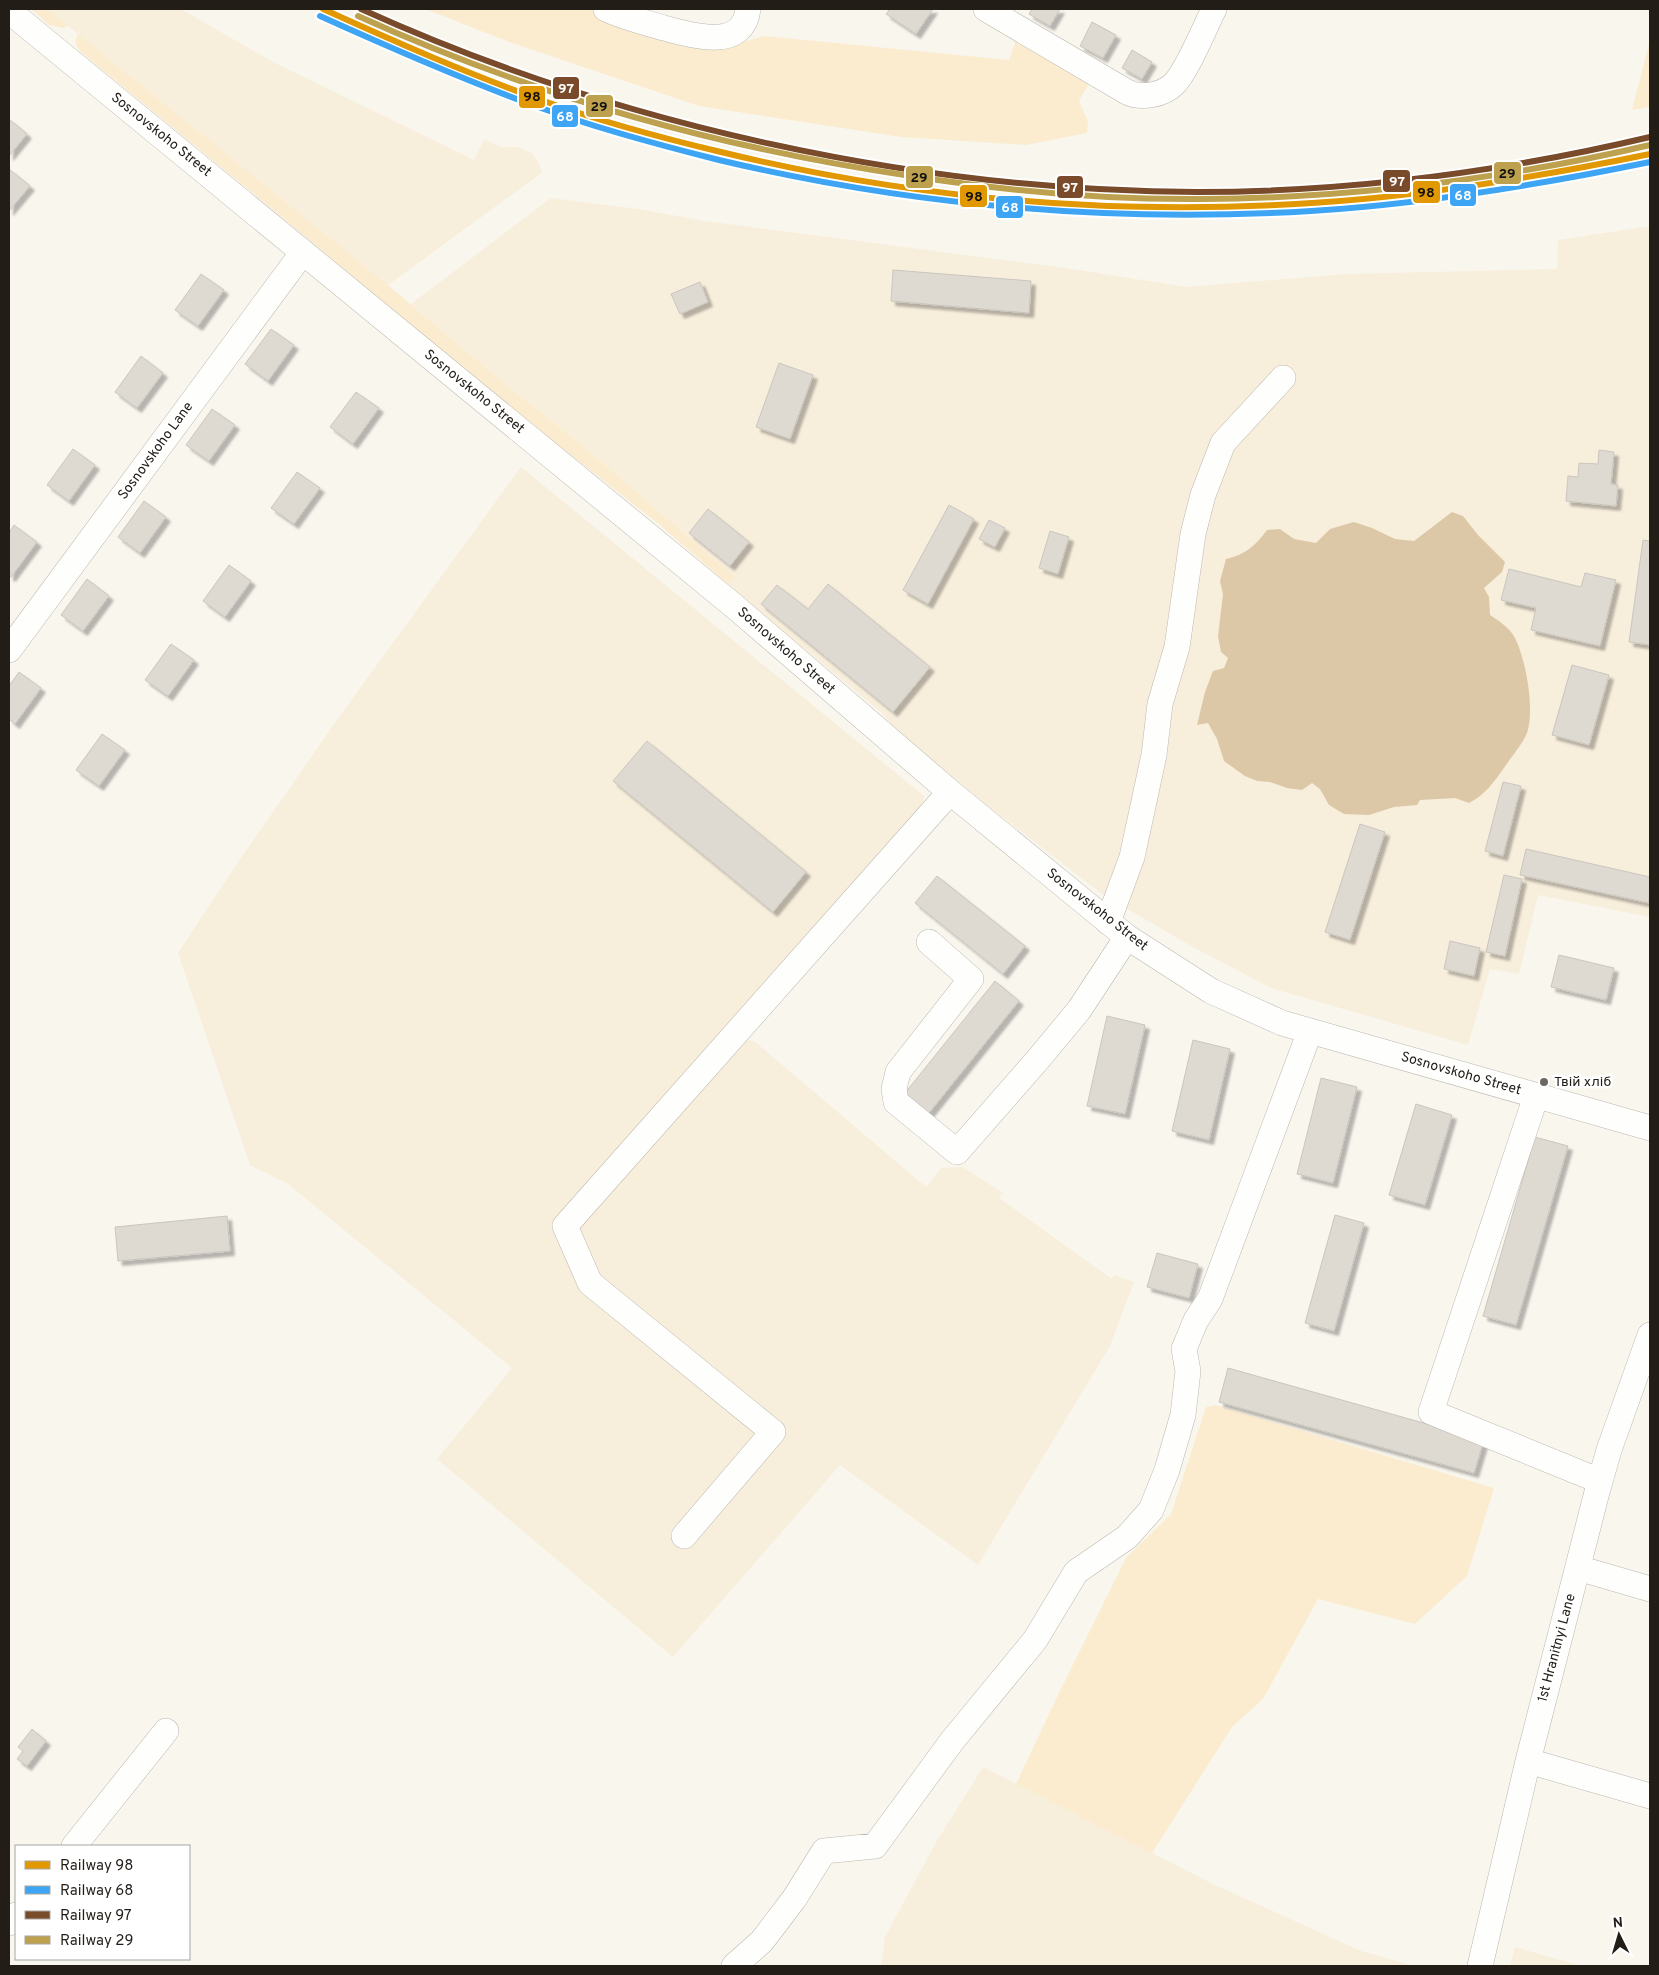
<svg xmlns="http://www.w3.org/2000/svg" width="1659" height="1975" font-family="Overpass,sans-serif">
<defs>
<filter id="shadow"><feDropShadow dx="4.5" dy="4.5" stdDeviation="1" flood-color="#0004"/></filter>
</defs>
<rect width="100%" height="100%" fill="#f9f6ee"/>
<!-- built -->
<path fill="#f8eedc" d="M 47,9 L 181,9 L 273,62 L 474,160 L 484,139 L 501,147 L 518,147 L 533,154 L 543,172 L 388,285 Z
M 551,198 L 638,209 L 705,221 L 1065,268 L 1187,287 L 1345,274 L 1557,269 L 1558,240 L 1650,226 L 1650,917 L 1538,895 L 1519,974 L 1490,969 L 1468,1045 L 1271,988 L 1191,946 L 1102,894 L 988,806 L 894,728 L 882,713 L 756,609 L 727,583 L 734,576 L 584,447 L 499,379 L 411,304 Z
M 521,467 L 924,796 L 922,806 L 728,1039 L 754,1041 L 926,1187 L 941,1168 L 963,1167 L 1003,1193 L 999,1198 L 1112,1279 L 1114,1275 L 1134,1282 L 1110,1346 L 978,1565 L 840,1465 L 673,1657 L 437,1459 L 512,1368 L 288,1184 L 250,1165 L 178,953 L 234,868 L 339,717 Z
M 983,1767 L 1213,1884 L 1361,1951 L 1415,1966 L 881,1966 L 885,1937 L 935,1844 Z
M 1515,1947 L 1581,1966 L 1510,1966 Z"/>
<!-- green -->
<path fill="#fbecd0" d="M 31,9 L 47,9 L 68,25 L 64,28 L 49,25 Z
M 425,9 L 591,9 L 621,23 L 726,39 L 747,41 L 764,36 L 1009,60 L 1016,40 L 1090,82 L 1079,101 L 1088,121 L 1087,133 L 1026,145 L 901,137 L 699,106 L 512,43 Z
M 78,34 L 388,285 L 499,379 L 584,447 L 735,577 L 727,583 L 655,521 L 487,389 L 300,232 L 82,53 C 75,46 74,42 78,34 Z
M 1650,40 L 1650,107 L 1632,110 Z
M 1215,1405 L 1494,1488 L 1467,1576 L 1415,1624 L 1318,1599 L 1263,1699 L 1232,1727 L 1152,1853 L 1016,1784 L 1058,1695 L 1126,1558 L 1171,1514 L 1206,1407 Z"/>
<!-- water -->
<path fill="#dcc8a6" d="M 1452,512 L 1463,516 L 1478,535 L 1505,562 L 1502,572 L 1484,588 L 1489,597 L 1490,615 C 1499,621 1510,628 1515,638 C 1526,660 1535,710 1527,733 C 1522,745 1511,757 1504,768 C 1493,783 1485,795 1469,803 L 1455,798 L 1420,800 L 1417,805 L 1394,807 L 1369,815 L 1344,814 L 1329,805 L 1320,789 L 1312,783 L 1302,790 L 1287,788 L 1270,782 L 1257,781 L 1245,776 L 1224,761 L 1217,739 L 1208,723 L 1197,725 L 1205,692 L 1213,671 L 1224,668 L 1228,658 L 1221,652 L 1218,636 L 1223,594 L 1220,581 L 1226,559 C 1245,555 1255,546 1267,530 L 1280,529 L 1294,539 L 1316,543 L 1330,529 L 1354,522 L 1372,528 L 1395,539 L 1414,541 Z"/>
<!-- building -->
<path fill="#dedad2" stroke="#c9c6bf" filter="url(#shadow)" d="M 890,9 L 933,9 L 916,34 L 886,14 Z
M 1032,9 L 1060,9 L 1050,26 L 1029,14 Z
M 1092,22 L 1116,35 L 1103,58 L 1080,46 Z
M 1132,50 L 1152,62 L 1142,79 L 1122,68 Z
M 9,119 L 27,134 L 9,156 Z
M 9,169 L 30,186 L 9,211 Z
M 893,270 L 1031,281 L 1029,313 L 891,301 Z
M 201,274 L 224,290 L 198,326 L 175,310 Z
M 700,282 L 708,302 L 680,314 L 671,294 Z
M 271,329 L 294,345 L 268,381 L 245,364 Z
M 141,356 L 163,373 L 137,408 L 115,392 Z
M 779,363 L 813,375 L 790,439 L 756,427 Z
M 356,392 L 379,408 L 353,444 L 330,427 Z
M 212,409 L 235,425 L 209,461 L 186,445 Z
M 73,449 L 95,465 L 69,501 L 47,485 Z
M 1599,450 L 1614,452 L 1611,484 L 1618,485 L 1616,506 L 1566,501 L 1568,476 L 1578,477 L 1579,463 L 1598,464 Z
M 297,472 L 320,488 L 294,524 L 271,508 Z
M 144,501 L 166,517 L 140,553 L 118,537 Z
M 949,505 L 974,519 L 928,604 L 903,590 Z
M 708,509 L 749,542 L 730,566 L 689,533 Z
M 989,520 L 1005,528 L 995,547 L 979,539 Z
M 14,525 L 37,542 L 11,577 L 9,576 L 9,533 Z
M 1050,531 L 1069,537 L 1058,574 L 1039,568 Z
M 1643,540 L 1650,541 L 1650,645 L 1629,642 Z
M 229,565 L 251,581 L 225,617 L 203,601 Z
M 1509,569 L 1581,587 L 1585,573 L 1616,580 L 1600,646 L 1531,630 L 1536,608 L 1501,600 Z
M 87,579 L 109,596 L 83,631 L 61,615 Z
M 828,584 L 930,667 L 893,712 L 761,604 L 777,585 L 808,609 Z
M 171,644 L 194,660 L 168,696 L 145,680 Z
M 1572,665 L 1609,675 L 1589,745 L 1552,735 Z
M 19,672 L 41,688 L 15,724 L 9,719 L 9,686 Z
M 102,734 L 125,750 L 99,786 L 76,770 Z
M 647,741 L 806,872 L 773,912 L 613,781 Z
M 1503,782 L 1521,786 L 1503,856 L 1485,851 Z
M 1360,824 L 1385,832 L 1350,940 L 1325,932 Z
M 1526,849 L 1650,877 L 1649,903 L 1520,875 Z
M 1504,875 L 1522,879 L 1505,956 L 1486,952 Z
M 937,876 L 1025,946 L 1003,974 L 915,903 Z
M 1450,941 L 1480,948 L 1474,976 L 1444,969 Z
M 1559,955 L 1614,968 L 1606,1000 L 1551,987 Z
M 995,981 L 1019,1001 L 929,1113 L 905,1093 Z
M 1107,1016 L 1145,1025 L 1125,1114 L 1087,1106 Z
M 1193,1040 L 1230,1049 L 1209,1140 L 1172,1131 Z
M 1321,1078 L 1357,1087 L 1333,1183 L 1297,1174 Z
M 1416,1104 L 1452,1115 L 1425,1205 L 1389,1195 Z
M 1535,1137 L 1568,1146 L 1516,1325 L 1483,1316 Z
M 1335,1215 L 1364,1223 L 1334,1331 L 1305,1323 Z
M 227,1216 L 230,1251 L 118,1261 L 115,1227 Z
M 1157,1253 L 1198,1264 L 1189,1298 L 1147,1287 Z
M 1228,1368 L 1484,1440 L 1474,1473 L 1219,1402 Z
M 32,1729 L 46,1741 L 27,1766 L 17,1759 L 23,1751 L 18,1747 Z"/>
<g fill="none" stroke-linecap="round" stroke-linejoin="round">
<!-- minor casing -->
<g stroke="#bcb8b1" stroke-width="26">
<path id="minor" d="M 606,9 C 625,18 644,22 664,28 C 691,35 743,52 748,9
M 986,9 L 1127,92 C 1141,99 1163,95 1174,84 C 1187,71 1205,27 1214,9
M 9,11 L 734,606 L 950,792 L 1127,937 L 1211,991 L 1282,1023 L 1650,1128
M 9,650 L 303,252
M 1108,922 L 1132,857 L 1154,755 L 1160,704 L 1177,647 L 1193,534 L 1203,495 L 1223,443 L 1283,378
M 929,942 L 971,979 L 898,1072 L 894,1089 L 896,1102 L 957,1152 L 1040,1057 L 1079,1010 L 1127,937
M 1536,1096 L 1431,1412 L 1600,1481
M 684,1536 L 773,1432 L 590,1283 L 565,1226 L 950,792
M 1578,1568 L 1650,1589
M 1528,1761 L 1650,1796
M 74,1846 L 166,1731
M 9,1923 L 16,1915
M 734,1966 L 762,1941 L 794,1899 L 824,1851 L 875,1846 L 952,1741 L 1035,1640 L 1076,1572 L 1127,1537 L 1151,1510 L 1167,1470 L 1183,1415 L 1188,1371 L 1184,1349 L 1196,1320 L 1210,1299 L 1310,1031
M 1480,1966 L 1528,1761 L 1597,1492 L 1609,1450 L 1650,1335"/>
</g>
<!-- minor -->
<use href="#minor" stroke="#fefefc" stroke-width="25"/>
<!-- rail-1 casing -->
<g stroke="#fff" stroke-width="10">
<path id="rail-1" d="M 323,9 C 396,42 468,74 544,101 C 602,122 662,138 721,152 C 914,199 1114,216 1312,203 C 1426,196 1538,177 1650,154"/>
</g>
<!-- rail-2 casing -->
<g stroke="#fff" stroke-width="10">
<path id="rail-2" d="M 320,16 C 393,49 466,81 541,108 C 599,129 659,145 719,160 C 913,206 1113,223 1311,211 C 1425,204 1538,185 1650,162"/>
</g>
<!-- rail-3 casing -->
<g stroke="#fff" stroke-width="10">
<path id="rail-3" d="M 361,9 C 617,125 915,191 1197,192 C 1349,192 1502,172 1650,137"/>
</g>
<!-- rail-4 casing -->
<g stroke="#fff" stroke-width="10">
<path id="rail-4" d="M 358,16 C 534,96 720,148 911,176 C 1007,191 1105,200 1203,199 C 1353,198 1504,179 1650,145"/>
</g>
<!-- rail-1 -->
<use href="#rail-1" stroke="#e29802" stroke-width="6"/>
<!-- rail-2 -->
<use href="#rail-2" stroke="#3ea5f4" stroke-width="6"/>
<!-- rail-3 -->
<use href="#rail-3" stroke="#7a4b2a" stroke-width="6"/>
<!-- rail-4 -->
<use href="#rail-4" stroke="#bda14e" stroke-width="6"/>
</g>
<!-- markers -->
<circle fill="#6d6962" stroke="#fff" stroke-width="2" cx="1544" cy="1082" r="5"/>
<g text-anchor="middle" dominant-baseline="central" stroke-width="5" stroke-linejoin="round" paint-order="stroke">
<!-- street labels -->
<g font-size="14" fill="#221d16" stroke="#fff">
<text transform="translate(161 135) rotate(39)">Sosnovskoho Street</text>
<text transform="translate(474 392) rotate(39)">Sosnovskoho Street</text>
<text transform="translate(156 451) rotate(-54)">Sosnovskoho Lane</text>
<text transform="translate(786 651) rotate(41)">Sosnovskoho Street</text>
<text transform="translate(1097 910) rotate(38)">Sosnovskoho Street</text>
<text transform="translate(1461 1074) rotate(16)">Sosnovskoho Street</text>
<text transform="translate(1557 1648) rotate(-75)">1st Hranitnyi Lane</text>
</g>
<!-- poi labels -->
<g font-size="14" fill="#221d16" stroke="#fff" text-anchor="start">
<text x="1554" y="1082">Твій хліб</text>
</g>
</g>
<g stroke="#fff" stroke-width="2">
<rect x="552" y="76" width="28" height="24" rx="5" fill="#7a4b2a"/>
<rect x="518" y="85" width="28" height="24" rx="5" fill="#e29802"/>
<rect x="585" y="94" width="29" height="24" rx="5" fill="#bda14e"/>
<rect x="551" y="104" width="28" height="24" rx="5" fill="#3ea5f4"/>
<rect x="1493" y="161" width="29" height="24" rx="5" fill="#bda14e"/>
<rect x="905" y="165" width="29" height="24" rx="5" fill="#bda14e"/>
<rect x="1382" y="169" width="29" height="24" rx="5" fill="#7a4b2a"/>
<rect x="1056" y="175" width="28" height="24" rx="5" fill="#7a4b2a"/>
<rect x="1412" y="180" width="29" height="24" rx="5" fill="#e29802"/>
<rect x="1449" y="183" width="28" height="24" rx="5" fill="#3ea5f4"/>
<rect x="959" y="184" width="29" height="24" rx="5" fill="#e29802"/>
<rect x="995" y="195" width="29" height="24" rx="5" fill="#3ea5f4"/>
</g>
<g font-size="14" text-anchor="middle" font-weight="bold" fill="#fff">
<text x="566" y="93">97</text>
<text x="565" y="121">68</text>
<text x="1397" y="186">97</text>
<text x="1070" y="192">97</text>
<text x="1463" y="200">68</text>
<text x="1010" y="212">68</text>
</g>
<g font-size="14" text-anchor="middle" font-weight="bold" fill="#111">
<text x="532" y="101">98</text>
<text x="599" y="111">29</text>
<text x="1507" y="178">29</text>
<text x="919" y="182">29</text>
<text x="1426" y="197">98</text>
<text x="974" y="201">98</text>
</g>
<!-- border -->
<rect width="1659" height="1975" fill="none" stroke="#221d16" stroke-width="20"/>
<!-- legend -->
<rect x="15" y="1845" width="175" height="115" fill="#ffffff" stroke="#a7a5a2"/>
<rect x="25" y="1861" width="25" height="8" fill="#e29802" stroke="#a7a5a2"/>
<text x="60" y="1870" font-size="15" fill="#221d16">Railway 98</text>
<rect x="25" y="1886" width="25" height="8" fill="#3ea5f4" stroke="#a7a5a2"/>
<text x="60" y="1895" font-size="15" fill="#221d16">Railway 68</text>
<rect x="25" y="1911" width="25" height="8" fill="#7a4b2a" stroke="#a7a5a2"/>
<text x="60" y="1920" font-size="15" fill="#221d16">Railway 97</text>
<rect x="25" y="1936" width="25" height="8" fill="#bda14e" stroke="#a7a5a2"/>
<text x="60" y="1945" font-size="15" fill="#221d16">Railway 29</text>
<!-- north arrow -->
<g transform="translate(1619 1935) rotate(355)" stroke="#ffffff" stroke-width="4" paint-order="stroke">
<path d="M0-4L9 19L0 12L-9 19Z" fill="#221d16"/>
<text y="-8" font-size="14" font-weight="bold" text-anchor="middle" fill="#221d16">N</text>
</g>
</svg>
